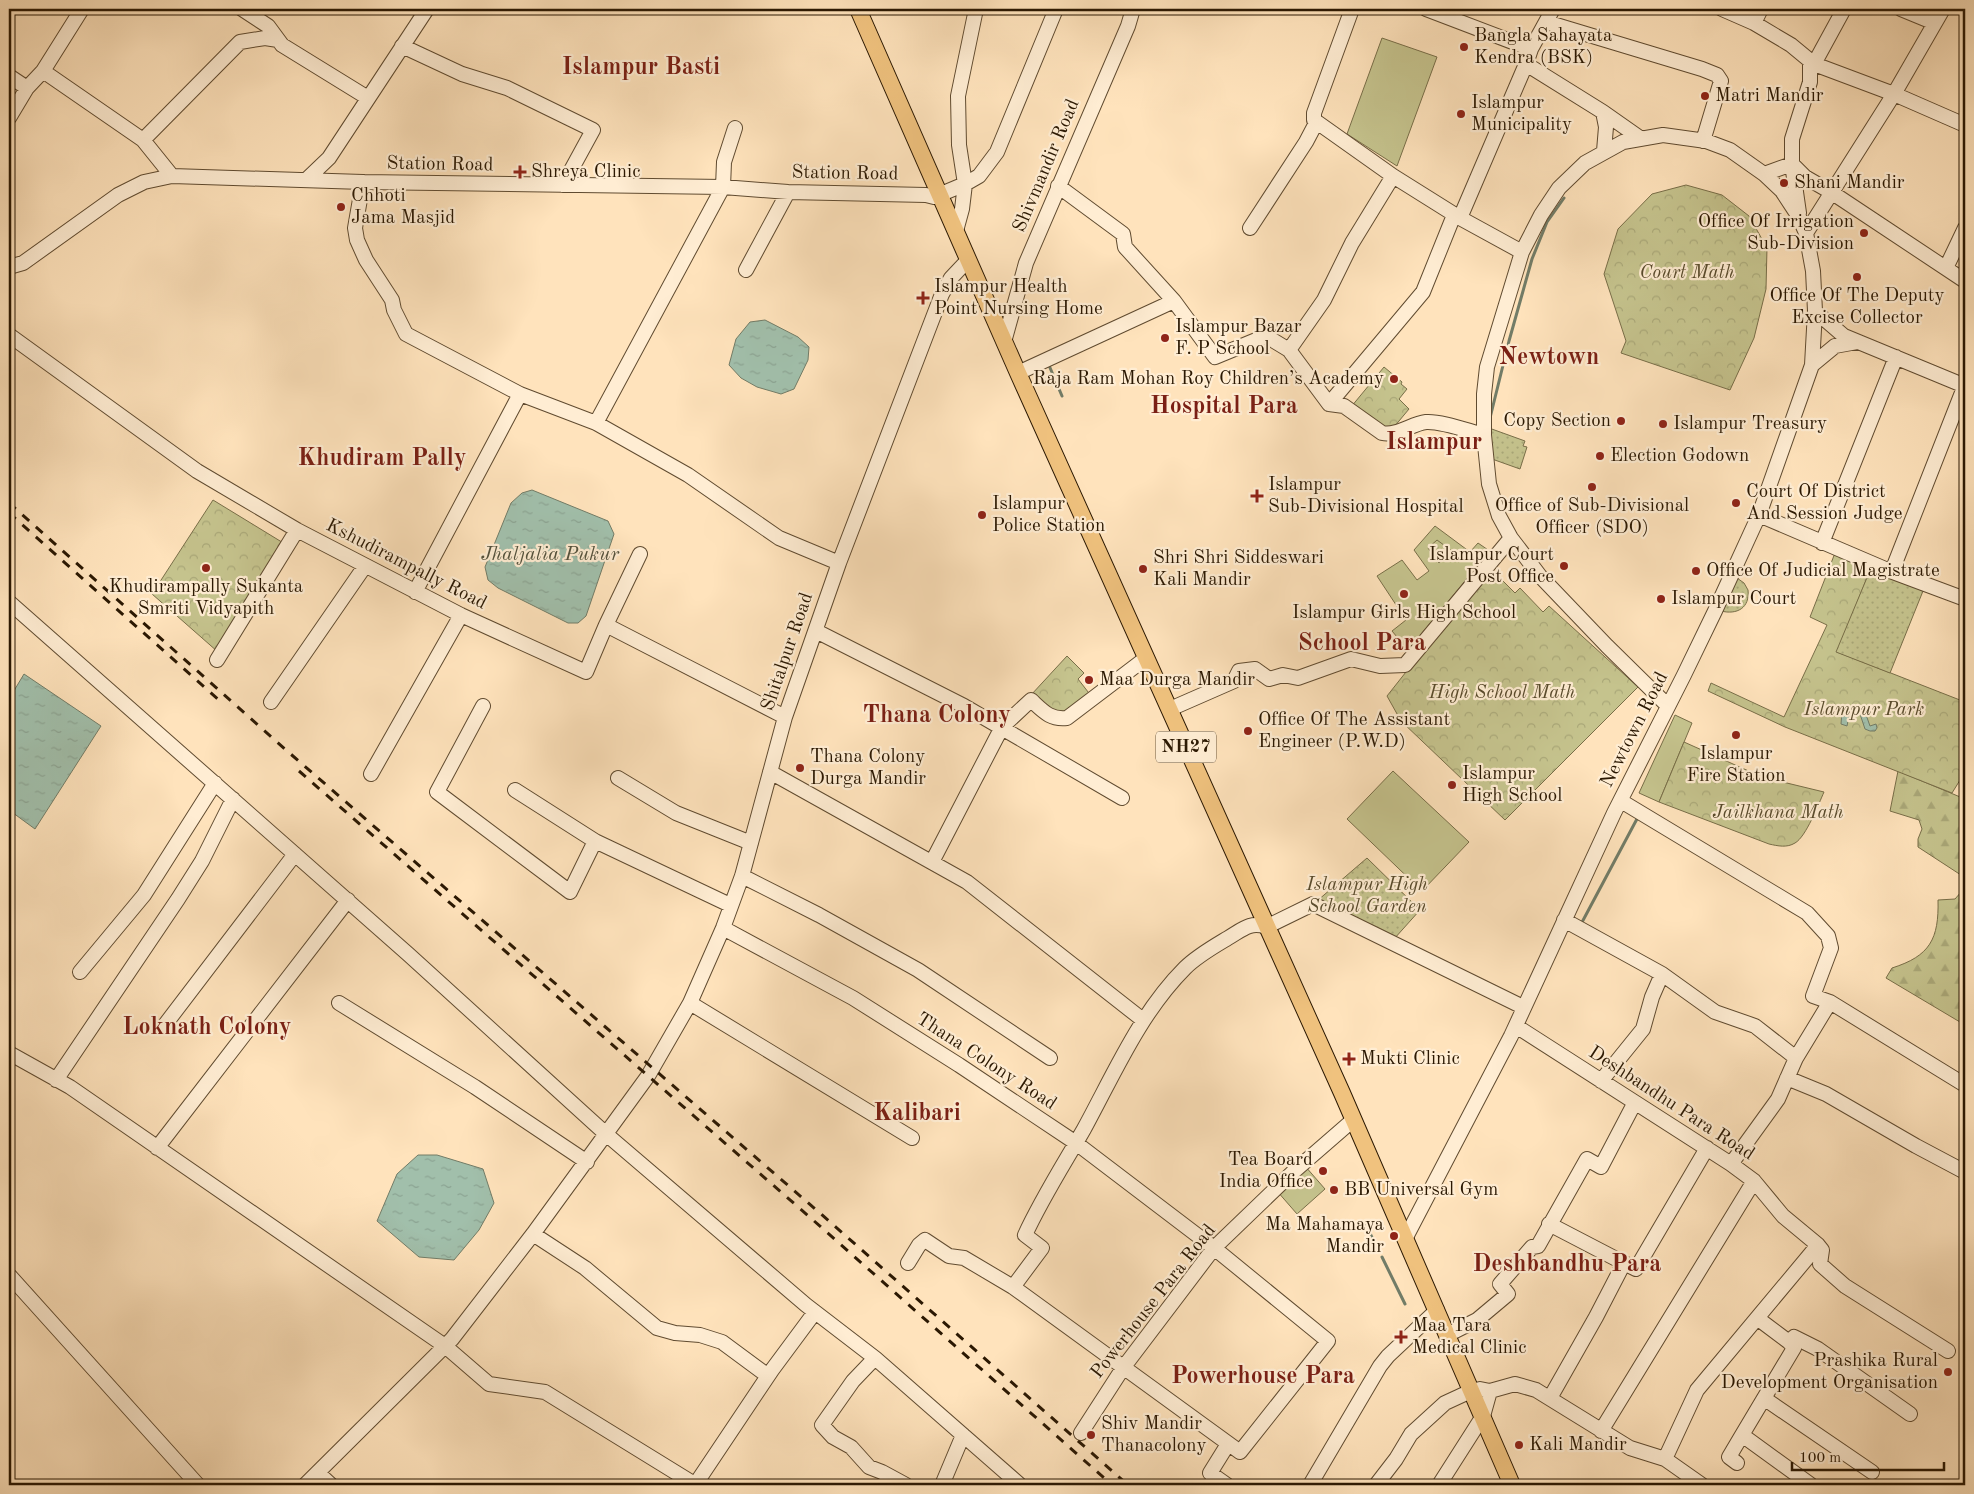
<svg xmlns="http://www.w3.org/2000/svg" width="1974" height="1494" font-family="'Old Standard TT',serif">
<defs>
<pattern id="forest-firs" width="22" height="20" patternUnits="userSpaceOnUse" patternTransform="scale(1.25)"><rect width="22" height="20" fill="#c5c38d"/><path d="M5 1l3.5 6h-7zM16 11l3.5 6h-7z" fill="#a9a778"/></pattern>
<pattern id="park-crowns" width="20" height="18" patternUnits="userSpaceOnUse" patternTransform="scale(1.25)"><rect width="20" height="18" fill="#c5c38d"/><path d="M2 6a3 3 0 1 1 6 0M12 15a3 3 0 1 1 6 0" fill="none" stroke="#a9a778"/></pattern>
<pattern id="garden-dots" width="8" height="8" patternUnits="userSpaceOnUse" patternTransform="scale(1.25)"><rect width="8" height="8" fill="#c5c38d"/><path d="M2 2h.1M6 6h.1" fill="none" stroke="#a9a778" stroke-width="1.8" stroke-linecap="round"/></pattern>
<pattern id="water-ripples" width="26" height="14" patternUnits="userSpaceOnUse" patternTransform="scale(1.25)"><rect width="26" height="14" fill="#a1bfab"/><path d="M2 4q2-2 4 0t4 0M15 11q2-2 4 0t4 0" fill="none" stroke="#8ba392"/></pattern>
</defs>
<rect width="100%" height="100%" fill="#ffe3bc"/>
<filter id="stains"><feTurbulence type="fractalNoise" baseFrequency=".004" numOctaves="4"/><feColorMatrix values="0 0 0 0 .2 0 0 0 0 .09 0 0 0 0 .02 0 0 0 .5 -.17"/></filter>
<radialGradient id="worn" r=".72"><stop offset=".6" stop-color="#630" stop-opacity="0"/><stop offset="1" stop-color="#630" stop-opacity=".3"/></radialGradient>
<!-- grass -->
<path fill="#c5c38d" stroke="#786e48" d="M 1382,38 L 1437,57 L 1397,166 L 1347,134 Z
M 1435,526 L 1470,552 L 1478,543 L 1494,554 L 1488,561 L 1484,558 L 1408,650 L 1392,631 L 1406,620 L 1377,576 L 1402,560 L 1417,580 L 1429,571 L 1414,550 Z
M 1675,715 L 1692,723 L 1659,802 L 1639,793 Z
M 1393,771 L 1469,842 L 1422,891 L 1347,819 Z
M 1305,1166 L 1325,1189 L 1297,1214 L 1277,1191 Z"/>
<!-- forest -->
<path fill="url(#forest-firs)" stroke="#786e48" d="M 1898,771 L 1965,799 L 1965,1025 L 1886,978 L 1892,968 C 1930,956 1939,939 1938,900 L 1955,899 L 1962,891 L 1964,877 L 1918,847 L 1918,839 L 1922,829 L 1919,820 L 1890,811 Z"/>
<!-- park -->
<path fill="url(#park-crowns)" stroke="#786e48" d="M 1686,185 L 1722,195 L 1749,216 L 1767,248 L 1766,289 L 1754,338 L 1730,390 L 1621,353 L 1626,341 L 1604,274 L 1618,229 L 1652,194 Z
M 1384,367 L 1402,382 L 1401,384 L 1407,389 L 1399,399 L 1409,409 L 1394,427 L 1387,430 L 1351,407 Z
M 213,500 L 285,544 L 218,652 L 152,594 Z
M 1835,553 L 1871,568 L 1837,652 L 1965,702 L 1965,772 L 1952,793 L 1785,727 L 1708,691 L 1711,683 L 1784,717 L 1827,625 L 1810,617 Z
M 1489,567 L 1515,593 L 1520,588 L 1543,612 L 1549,606 L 1638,687 L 1505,820 L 1401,721 L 1387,696 Z
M 1067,656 L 1084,673 L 1078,679 L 1092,697 L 1057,716 L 1031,695 Z
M 1684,742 L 1762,777 L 1824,792 C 1819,803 1806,837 1795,843 C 1787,848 1778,846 1769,844 L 1659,802 Z"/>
<!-- garden -->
<path fill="url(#garden-dots)" stroke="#786e48" d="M 1489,428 L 1525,441 L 1523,446 L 1527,447 L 1520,469 L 1492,459 Z
M 1437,540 L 1452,551 L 1439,563 L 1428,548 Z
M 1871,568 L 1923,591 L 1890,673 L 1836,652 Z
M 1737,578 L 1744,583 L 1748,590 C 1750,608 1737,615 1721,611 Z
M 1367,858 L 1420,910 L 1394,939 L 1317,901 Z"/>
<!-- water -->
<path fill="url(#water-ripples)" stroke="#727c67" d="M 765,320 L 798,337 L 809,347 L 808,360 L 794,389 L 781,394 L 757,387 L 741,378 L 729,365 L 736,339 L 750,322 Z
M 532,490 L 608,521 L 614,534 L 586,616 L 578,623 L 568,623 L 498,588 L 488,580 L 485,567 L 511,503 L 522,493 Z
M 24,674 L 101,726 L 35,829 L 9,810 L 9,699 Z
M 1852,706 L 1857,706 L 1864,709 L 1870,726 L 1876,724 L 1877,728 L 1875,731 L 1870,731 L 1865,729 L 1860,714 L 1856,712 L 1849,716 L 1847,726 L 1841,724 L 1842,712 Z
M 418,1155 L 437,1155 L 483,1169 L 494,1203 L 479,1230 L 454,1260 L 419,1257 L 377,1221 L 397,1174 Z"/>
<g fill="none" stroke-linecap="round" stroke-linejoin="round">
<!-- stream -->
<path stroke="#727c67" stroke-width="3" d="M 1048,363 L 1062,396
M 1490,418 L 1509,341 L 1532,259 L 1547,222 L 1564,198
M 1580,926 L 1638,817
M 1366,1225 L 1377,1248
M 1382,1257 L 1405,1304"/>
<!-- minor casing -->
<g stroke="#604b30" stroke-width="16">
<path id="minor" d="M 242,9 L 268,26 L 282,45 L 368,98
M 1352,9 L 1314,113 L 1314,120 L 1393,176 L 1460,218
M 1426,9 L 1531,49
M 1722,9 L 1754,23 L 1791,45 L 1814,64 L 1894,94 L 1806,233
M 1901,9 L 1935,23
M 1943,9 L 1894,94 L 1965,125
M 1546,22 L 1702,69 L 1717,75 L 1721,81 L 1703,141
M 1754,23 L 1761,9
M 402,46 L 462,74 L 507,88 L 593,130 L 563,185
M 1526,64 L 1603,112 L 1606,127 L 1604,151
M 1814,64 L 1844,9
M 43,71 L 143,140 L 172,176
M 9,76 L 27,88
M 1603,112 L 1640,138
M 9,118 L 27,88 L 43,71 L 82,9
M 143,140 L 240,42 L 265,38 L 278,40
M 1764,174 L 1792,164 L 1805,177 L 1831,192 L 1965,281
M 306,180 L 329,158 L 427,9
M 363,182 L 355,228 L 357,240 L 366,260 L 392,300 L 394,310 L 406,334 L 520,394 L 596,423 L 688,475 L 779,538 L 839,563
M 1058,186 L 1123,234 L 1125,247 L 1174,301
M 1799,213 L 1792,164 L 1792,139 L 1810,82 L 1810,60
M 1250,228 L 1306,142 L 1316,123
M 956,231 L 962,209 L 965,184 L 979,176 L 997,152 L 1056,9
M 1522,252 L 1460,218 L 1526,64 L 1531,49 L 1553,9
M 9,267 L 23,263 L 118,195 L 144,182 L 172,176 L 363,182 L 723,187 L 788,192 L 926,195 L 934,197 L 965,184 L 959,145 L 958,96 L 976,9
M 1946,268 L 1965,228
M 746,270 L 788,192
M 1815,311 L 1844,336 L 1965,386
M 9,335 L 197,471 L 297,530 L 461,615 L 586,672 L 606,625 L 785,717
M 1004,342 L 1026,263 L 1128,26 L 1133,9
M 1289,350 L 1324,300 L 1352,243 L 1393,176
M 1812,365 L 1835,346 L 1857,342
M 1018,373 L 1174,301 L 1215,357 L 1266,336 L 1289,350 L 1329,404 L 1344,406 L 1382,433 C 1397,436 1411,424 1426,422 C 1442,421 1468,431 1484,435
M 1329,404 L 1423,292 L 1454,215
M 596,423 L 723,187 L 724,162 L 735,128
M 1759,515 L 1890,571 L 1965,599
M 1822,543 L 1896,357
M 1892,571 L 1965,385
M 415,592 L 520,394
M 9,602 L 408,954 L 606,1134 L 806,1305 L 875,1358 L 1020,1485
M 606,625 L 640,554
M 816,631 L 964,706 L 1122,798
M 217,660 L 297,530
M 271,702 L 365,566
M 483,706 L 437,792 L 570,892 L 595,841 L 730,905
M 1170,709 L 1234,681 L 1239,671 L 1255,669 L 1269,679 L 1283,675 L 1298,678 L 1351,659 L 1380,666 L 1405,665 L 1511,538
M 770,772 L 967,882 L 1143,1020
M 371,774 L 461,615
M 618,778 L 676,813 L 751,843
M 515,790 L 595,841
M 1621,801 L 1807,913 L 1828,936 L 1831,948 L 1813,996 L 1830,1002 L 1965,1085
M 932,862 L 1002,727 L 1031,700 C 1043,711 1050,720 1067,718 L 1146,658
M 742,876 L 819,915 L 918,970 L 1050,1058
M 1564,920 L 1662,974 L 1715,1012 L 1755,1026 L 1796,1058
M 723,928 L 853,998 L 959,1065 L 1076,1143 L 1214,1248 L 1328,1341 L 1240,1452 L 1013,1287 L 1042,1248 L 1025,1235 C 1042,1198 1064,1164 1084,1129 C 1114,1074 1140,1013 1185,968 C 1197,956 1213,947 1228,938 C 1242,930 1250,921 1266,927 L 1313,904 L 1523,1007
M 80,972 L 144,895 L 215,783
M 339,1003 L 475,1087 L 587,1162
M 690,1003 L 912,1138
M 164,1026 L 295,854
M 1516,1026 L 1731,1164 L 1754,1181 L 1783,1216 L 1818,1245 L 1822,1250 L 1820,1264 L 1845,1286 L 1948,1351
M 9,1053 L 70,1087 L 445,1346 L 489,1384 L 545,1392 L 696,1485
M 1787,1078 L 1826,1094 L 1916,1146 L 1965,1172
M 56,1080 L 178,899 L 202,861 L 233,799
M 1601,1081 L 1643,1029 L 1652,997 L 1662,974
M 157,1148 L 348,900
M 1731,1164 L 1778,1099 L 1796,1058 L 1830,1002
M 1549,1224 L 1624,1263
M 533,1234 L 585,1268 L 657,1328 L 675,1333 L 700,1335 L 722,1342 L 768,1376
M 1405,1239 L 1511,1036 L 1614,813 L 1684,675 L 1715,611 L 1759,515 L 1812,365 L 1815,311 L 1813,271 L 1806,233 L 1799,217 L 1782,191 L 1764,174 L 1730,150 L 1706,141 L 1663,135 L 1623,142 L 1585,163 L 1559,188 L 1541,215 L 1522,252 L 1487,367 L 1484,394 L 1484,435 L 1489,484 L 1499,516 L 1511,538 L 1540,576 L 1607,646 L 1668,706
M 908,1263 L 919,1245 L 925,1240 L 949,1256 L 964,1258 L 1013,1287
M 9,1275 L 198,1485
M 1757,1318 L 1789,1342 L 1794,1337 L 1818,1349 L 1910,1414
M 1447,1335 L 1477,1320 L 1508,1294 L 1500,1284 L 1532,1247 L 1538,1246 L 1587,1159 L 1601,1167 L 1634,1104
M 1789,1342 L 1794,1348 L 1742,1435 L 1811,1485
M 875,1358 L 853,1381 L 822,1425 L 833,1437 L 851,1447 L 869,1467 L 882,1472 L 906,1485
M 1550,1398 L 1596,1317 L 1624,1263 L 1636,1269 L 1707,1148
M 1765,1399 L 1872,1472
M 1601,1431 L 1754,1181
M 1081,1433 L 1123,1368 L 1214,1248 L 1292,1173 L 1353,1120
M 1665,1459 L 1697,1390 L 1818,1245
M 1737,1463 L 1729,1457 L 1742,1435
M 318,1473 L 331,1485
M 305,1485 L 452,1339 L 533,1234 L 648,1076 L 690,1003 L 723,928 L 742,876 L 785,717 L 839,563 L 942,294 L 951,278 L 968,260
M 695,1485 L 772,1370 L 815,1312
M 942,1485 L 963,1435
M 1227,1485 L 1210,1473 L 1228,1444
M 1310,1485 L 1380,1366 L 1388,1356 L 1437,1310
M 1376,1485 L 1396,1459 L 1411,1434 L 1445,1403 L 1471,1391 L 1480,1389 L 1490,1391 L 1515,1384 L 1536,1390 L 1630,1448 L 1665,1459 L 1702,1485
M 1439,1485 L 1483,1416 L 1490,1391"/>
</g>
<!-- major casing -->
<g stroke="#2b1802" stroke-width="18">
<path id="major" d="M 858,9 L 1018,373 L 1342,1093 L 1512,1485"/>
</g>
<!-- minor -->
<use href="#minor" stroke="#ffedd3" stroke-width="14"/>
<!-- major -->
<use href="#major" stroke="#f0c27e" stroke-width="16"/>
<!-- rail -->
<path stroke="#2b1802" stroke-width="3" stroke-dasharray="9 9" stroke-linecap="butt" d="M 9,503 L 286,750 L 821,1214 L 1128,1485
M 9,513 L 220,701
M 299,771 L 813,1220 L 1112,1485"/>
</g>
<!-- markers -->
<g fill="#8f2418" stroke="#ffedd3" stroke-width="2">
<circle cx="1464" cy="47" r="5"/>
<circle cx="1705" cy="96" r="5"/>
<circle cx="1461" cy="114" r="5"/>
<path d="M517.5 164.5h5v5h5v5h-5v5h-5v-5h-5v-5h5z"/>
<circle cx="1784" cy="183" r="5"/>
<circle cx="341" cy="207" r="5"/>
<circle cx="1864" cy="233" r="5"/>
<circle cx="1857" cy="277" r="5"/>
<path d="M920.5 290.5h5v5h5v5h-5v5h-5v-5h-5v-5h5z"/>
<circle cx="1165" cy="338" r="5"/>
<circle cx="1394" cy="379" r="5"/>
<circle cx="1621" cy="421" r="5"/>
<circle cx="1663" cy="424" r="5"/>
<circle cx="1600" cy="456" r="5"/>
<circle cx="1592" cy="487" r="5"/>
<path d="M1254.5 488.5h5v5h5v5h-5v5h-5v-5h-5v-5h5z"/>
<circle cx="1736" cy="503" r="5"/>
<circle cx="982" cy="515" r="5"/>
<circle cx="1564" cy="566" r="5"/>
<circle cx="206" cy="568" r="5"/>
<circle cx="1143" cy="569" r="5"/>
<circle cx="1696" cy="571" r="5"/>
<circle cx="1404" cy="594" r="5"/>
<circle cx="1661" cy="599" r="5"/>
<circle cx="1089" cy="680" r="5"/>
<circle cx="1248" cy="731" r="5"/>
<circle cx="1736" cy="735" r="5"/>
<circle cx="800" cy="768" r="5"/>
<circle cx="1452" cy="785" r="5"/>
<path d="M1346.5 1051.5h5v5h5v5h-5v5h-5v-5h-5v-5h5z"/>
<circle cx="1323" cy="1171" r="5"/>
<circle cx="1334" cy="1190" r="5"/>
<circle cx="1394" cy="1236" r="5"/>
<path d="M1398.5 1329.5h5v5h5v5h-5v5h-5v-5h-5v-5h5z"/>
<circle cx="1948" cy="1372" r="5"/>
<circle cx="1091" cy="1435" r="5"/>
<circle cx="1519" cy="1445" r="5"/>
</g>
<g text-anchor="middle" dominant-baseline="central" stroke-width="4.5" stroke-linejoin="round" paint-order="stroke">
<!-- shield labels -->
<rect fill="#ffedd3" stroke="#6b5841" stroke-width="1" x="1156" y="731.5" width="60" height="31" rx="4"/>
<g font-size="18" font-weight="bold" fill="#2b1802">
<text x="1186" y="747">NH27</text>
</g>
<!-- poi labels -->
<g font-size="19" fill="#2b1802" stroke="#ffedd3" text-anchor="start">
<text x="1474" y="36">Bangla Sahayata<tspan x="1474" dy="22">Kendra (BSK)</tspan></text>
<text x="1715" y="96">Matri Mandir</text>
<text x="1471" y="103">Islampur<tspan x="1471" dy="22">Municipality</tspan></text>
<text x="531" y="172">Shreya Clinic</text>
<text x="1794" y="183">Shani Mandir</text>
<text x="351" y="196">Chhoti<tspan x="351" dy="22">Jama Masjid</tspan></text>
<text x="1854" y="222" text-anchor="end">Office Of Irrigation<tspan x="1854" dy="22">Sub-Division</tspan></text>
<text x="934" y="287">Islampur Health<tspan x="934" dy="22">Point Nursing Home</tspan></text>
<text x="1857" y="296" text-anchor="middle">Office Of The Deputy<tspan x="1857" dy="22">Excise Collector</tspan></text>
<text x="1175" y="327">Islampur Bazar<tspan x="1175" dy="22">F. P School</tspan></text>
<text x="1384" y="379" text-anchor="end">Raja Ram Mohan Roy Children’s Academy</text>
<text x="1611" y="421" text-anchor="end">Copy Section</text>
<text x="1673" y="424">Islampur Treasury</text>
<text x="1610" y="456">Election Godown</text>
<text x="1268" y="485">Islampur<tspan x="1268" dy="22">Sub-Divisional Hospital</tspan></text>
<text x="1746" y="492">Court Of District<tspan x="1746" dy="22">And Session Judge</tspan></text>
<text x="992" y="504">Islampur<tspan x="992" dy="22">Police Station</tspan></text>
<text x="1592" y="506" text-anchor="middle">Office of Sub-Divisional<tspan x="1592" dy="22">Officer (SDO)</tspan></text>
<text x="1554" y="555" text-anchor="end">Islampur Court<tspan x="1554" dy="22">Post Office</tspan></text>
<text x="1153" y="558">Shri Shri Siddeswari<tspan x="1153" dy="22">Kali Mandir</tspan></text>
<text x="1706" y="571">Office Of Judicial Magistrate</text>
<text x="206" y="587" text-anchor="middle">Khudirampally Sukanta<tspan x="206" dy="22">Smriti Vidyapith</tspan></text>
<text x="1671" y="599">Islampur Court</text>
<text x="1404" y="613" text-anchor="middle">Islampur Girls High School</text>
<text x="1099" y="680">Maa Durga Mandir</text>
<text x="1258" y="720">Office Of The Assistant<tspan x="1258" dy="22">Engineer (P.W.D)</tspan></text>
<text x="1736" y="754" text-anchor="middle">Islampur<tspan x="1736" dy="22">Fire Station</tspan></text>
<text x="810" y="757">Thana Colony<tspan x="810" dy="22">Durga Mandir</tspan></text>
<text x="1462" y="774">Islampur<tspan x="1462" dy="22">High School</tspan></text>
<text x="1360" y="1059">Mukti Clinic</text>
<text x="1313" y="1160" text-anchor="end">Tea Board<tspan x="1313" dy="22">India Office</tspan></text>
<text x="1344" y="1190">BB Universal Gym</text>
<text x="1384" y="1225" text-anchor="end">Ma Mahamaya<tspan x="1384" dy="22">Mandir</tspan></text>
<text x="1412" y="1326">Maa Tara<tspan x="1412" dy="22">Medical Clinic</tspan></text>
<text x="1938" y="1361" text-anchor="end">Prashika Rural<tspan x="1938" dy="22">Development Organisation</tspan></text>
<text x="1101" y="1424">Shiv Mandir<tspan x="1101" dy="22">Thanacolony</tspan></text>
<text x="1529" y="1445">Kali Mandir</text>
</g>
<!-- street labels -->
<g font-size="19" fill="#2b1802" stroke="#ffedd3">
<text transform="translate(440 165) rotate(1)">Station Road</text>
<text transform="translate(1047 166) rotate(-67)">Shivmandir Road</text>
<text transform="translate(845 174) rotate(1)">Station Road</text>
<text transform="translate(406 565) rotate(27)">Kshudirampally Road</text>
<text transform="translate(788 652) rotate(-71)">Shitalpur Road</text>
<text transform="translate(1635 730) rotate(-63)">Newtown Road</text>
<text transform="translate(986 1062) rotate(33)">Thana Colony Road</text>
<text transform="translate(1671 1104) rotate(33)">Deshbandhu Para Road</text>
<text transform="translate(1154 1302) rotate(-52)">Powerhouse Para Road</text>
</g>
<!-- park labels -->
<g font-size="19" font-style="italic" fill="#594b2c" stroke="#ffedd3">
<text x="1687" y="273">Court Math</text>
<text x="1502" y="693">High School Math</text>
<text x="1864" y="710">Islampur Park</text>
<text x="1778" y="813">Jailkhana Math</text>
<text x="1367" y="885">Islampur High<tspan x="1367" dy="22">School Garden</tspan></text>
</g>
<!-- water labels -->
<g font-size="20" font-style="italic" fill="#54523d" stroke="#ffedd3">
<text x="550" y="555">Jhaljalia Pukur</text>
</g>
<!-- district labels -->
<g font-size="24" font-weight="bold" fill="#7a1f14" stroke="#ffedd3">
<text x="641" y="68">Islampur Basti</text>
<text x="1549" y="358">Newtown</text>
<text x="1224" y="407">Hospital Para</text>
<text x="1434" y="443">Islampur</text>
<text x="382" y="459">Khudiram Pally</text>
<text x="1362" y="644">School Para</text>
<text x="937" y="716">Thana Colony</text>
<text x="207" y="1028">Loknath Colony</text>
<text x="917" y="1114">Kalibari</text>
<text x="1567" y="1265">Deshbandhu Para</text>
<text x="1263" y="1377">Powerhouse Para</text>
</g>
</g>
<!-- margin -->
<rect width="1974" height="1494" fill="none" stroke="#ffe3bc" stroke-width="30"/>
<rect x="10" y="10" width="1954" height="1474" fill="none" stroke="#2b1802" stroke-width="2.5"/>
<rect x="15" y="15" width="1944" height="1464" fill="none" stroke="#2b1802"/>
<!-- scale -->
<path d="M1792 1462v8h152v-8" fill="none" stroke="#2b1802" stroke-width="2.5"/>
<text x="1799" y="1462" font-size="15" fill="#2b1802" stroke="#ffedd3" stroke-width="4" paint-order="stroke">100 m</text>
<rect width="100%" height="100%" filter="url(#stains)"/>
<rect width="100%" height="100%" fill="url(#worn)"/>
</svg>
